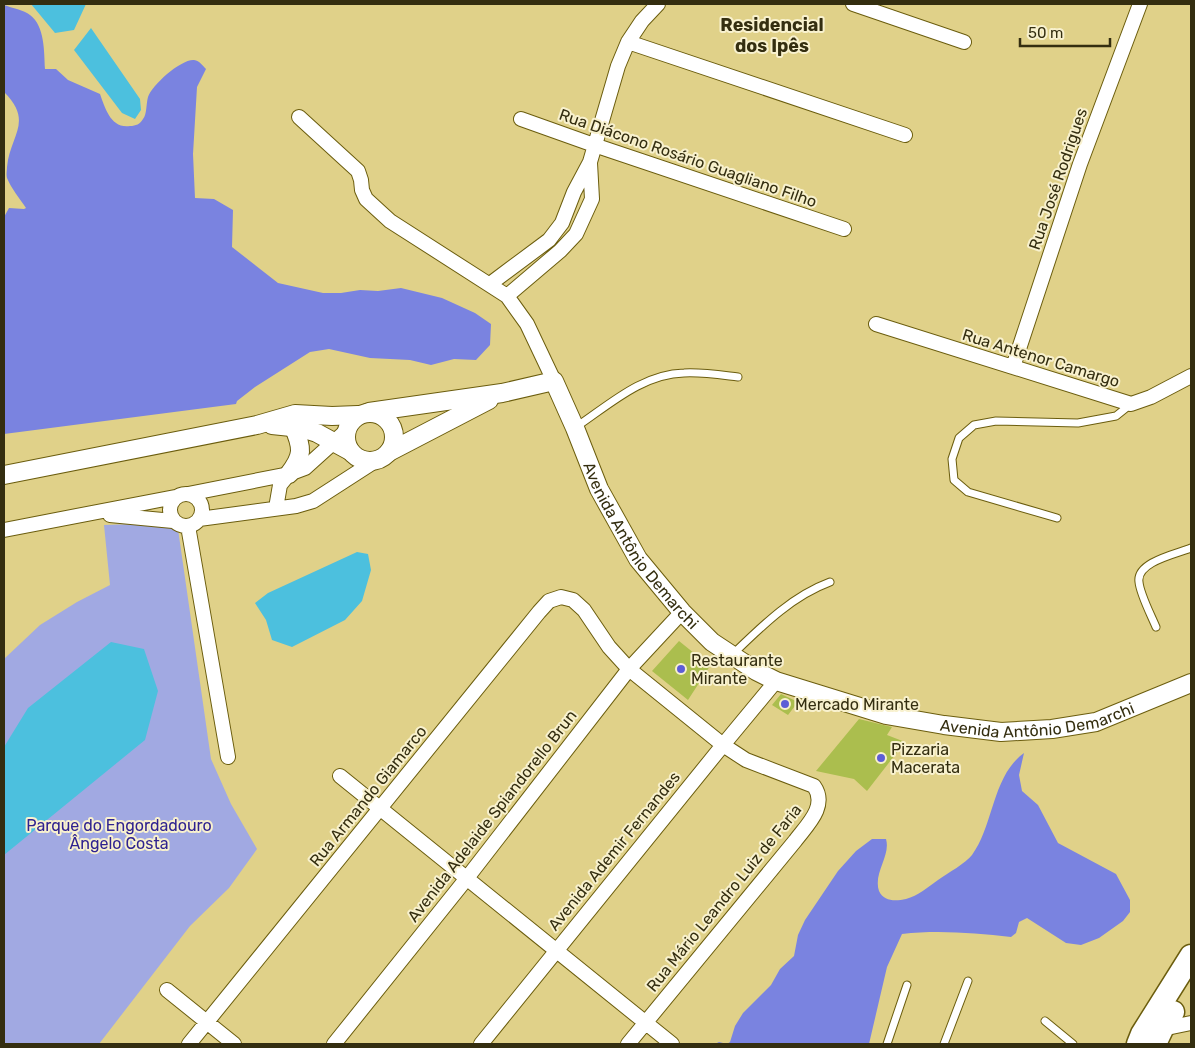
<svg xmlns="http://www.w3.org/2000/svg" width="1195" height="1048" font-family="Rubik,sans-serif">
<rect width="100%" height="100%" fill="#e0d189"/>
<!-- green -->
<path fill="#a1a9e2" d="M 166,523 L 178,529 L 211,759 L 231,804 L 257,849 L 229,888 L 190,926 L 99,1044 L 4,1044 L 4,659 L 40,625 L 77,602 L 110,585 L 104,525 Z"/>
<!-- forest -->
<path fill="#7a83e0" d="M 4,5 C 12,8 24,10 30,15 C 45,26 44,52 45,69 L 56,69 L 68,80 L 100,94 C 105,108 111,129 130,126 C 136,126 140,124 143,119 C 147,114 146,104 148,97 C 152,85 181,59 194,60 C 200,61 202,65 206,69 L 197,87 L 193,154 L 195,198 L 214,199 L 233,210 L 232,247 L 278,283 L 323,293 L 341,293 L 360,290 L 378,291 L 401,288 L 442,298 L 475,313 L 491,324 L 490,345 L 476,360 L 454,359 L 431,365 L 410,360 L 370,358 L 329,349 L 310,352 L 255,387 L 237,401 L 236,404 L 4,434 L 4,217 L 9,208 L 24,209 L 26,208 C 20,199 11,188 7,178 C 6,175 7,170 7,167 C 10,135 34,122 4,92 Z
M 1024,753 L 1019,775 L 1022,791 L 1038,805 L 1058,843 L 1116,874 L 1130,900 L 1130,912 L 1123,921 L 1099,938 L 1081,945 L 1066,943 L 1027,918 L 1019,922 L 1016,933 L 1011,937 C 975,933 938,930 902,934 L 887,967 L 869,1044 L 715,1044 L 719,1042 L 727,1044 L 730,1042 L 735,1026 L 743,1013 L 771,985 L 780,969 L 794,956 L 798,935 L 805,920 L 838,871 L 856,851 L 872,839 L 886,839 C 891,856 873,873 879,891 C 884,902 896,901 906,899 C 918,896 928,887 938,880 C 948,873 966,863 972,855 C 994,825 992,776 1024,753 Z"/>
<!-- water -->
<path fill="#4cc0de" d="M 31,4 L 86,4 L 74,30 L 55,33 Z
M 91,28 L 140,99 L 141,110 L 135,119 L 122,113 L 74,50 Z
M 357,552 L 368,554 L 371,570 L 362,601 L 345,620 L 292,647 L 272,640 L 266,620 L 255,603 L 268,593 Z
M 111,642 L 144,649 L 158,691 L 145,740 L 4,855 L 4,747 L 28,708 Z"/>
<!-- building -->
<path fill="#abbe4e" d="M 679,641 L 710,666 L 688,700 L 652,671 Z
M 781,694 L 798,702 L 788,715 L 772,705 Z
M 859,719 L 892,727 L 887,735 L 905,742 L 867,791 L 854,779 L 816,771 Z"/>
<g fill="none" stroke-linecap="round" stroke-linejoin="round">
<!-- service casing -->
<g stroke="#6b5d0e" stroke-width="9">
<path id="service" d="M 576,427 C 609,405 642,374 684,373 C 702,372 721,375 738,377
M 1057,518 L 968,492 L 954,480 L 952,459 L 959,438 L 974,425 L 996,421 L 1078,423 L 1116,416 L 1131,404
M 1156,627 C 1151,615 1140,594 1139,582 C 1136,562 1176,554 1191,548
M 733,654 C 762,626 792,596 830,582
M 1045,1021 L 1073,1044
M 887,1044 L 907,985
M 944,1044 L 968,981"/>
</g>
<!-- minor casing -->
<g stroke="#6b5d0e" stroke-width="16">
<path id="minor" d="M 853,4 L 964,42
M 628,42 L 905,135
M 299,117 L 358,171 L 361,180 L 362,190 L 366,199 L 390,221 L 507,296 L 527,324 L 554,381
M 521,119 L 594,145 L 844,229
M 490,284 L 549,240 L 562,223 L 574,192 L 590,162 L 618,66 L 628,42 L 642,21 L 658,4
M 507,296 L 560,251 L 576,234 L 592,199 L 590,163
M 876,324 L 1131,404 L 1151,397 L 1191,376
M 1013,367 L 1080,164 L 1140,4
M170 510a16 16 0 1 1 32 0a16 16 0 1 1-32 0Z
M 188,494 L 289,474 L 305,468 L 346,431
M 276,508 L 280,485 L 289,474
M 110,515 L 173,521
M 199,519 L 296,506 L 313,501 L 375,461
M 188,526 L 228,757
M 4,530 L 175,497
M 340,776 L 672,1044
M 167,990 L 234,1044
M 1162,1029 L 1191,1023
M 189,1044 L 539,612 L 549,601 L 561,597 L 573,600 L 584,610 L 609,647 L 629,669 L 723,745 L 746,760 L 814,786 C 828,806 807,825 795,841 L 628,1044
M 334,1044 L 467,878 L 629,669 L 682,612
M 481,1044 L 723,745 L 776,681"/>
</g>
<!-- tertiary casing -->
<g stroke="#6b5d0e" stroke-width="20">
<g id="tertiary">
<path id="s1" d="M 369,412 L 502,393 L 554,381 L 575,428 L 599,489 L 638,559 L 682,612 L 712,642 L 756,671 L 776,681 L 886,715 L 944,725 L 1001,732 L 1052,729 L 1096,722 L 1191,683"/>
<circle cx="370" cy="437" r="24"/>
<path d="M 272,425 L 301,428 L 317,433 L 350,451"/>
<path d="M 389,452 L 489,400"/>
<path d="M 289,474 C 303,456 303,448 293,426"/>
<path d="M 4,475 L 257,425 L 295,414 L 332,416 L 358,415"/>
</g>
</g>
<!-- primary casing -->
<g stroke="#6b5d0e" stroke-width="25">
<path id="primary" d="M 1138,1044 L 1142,1034 L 1191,956
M 1155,1044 L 1162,1029 L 1173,1012"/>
</g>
<!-- service -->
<use href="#service" stroke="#fff" stroke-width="7"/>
<!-- minor -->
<use href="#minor" stroke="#fff" stroke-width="14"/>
<!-- tertiary -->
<use href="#tertiary" stroke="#fff" stroke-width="18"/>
<!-- primary -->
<use href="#primary" stroke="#fff" stroke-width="22"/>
</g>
<!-- markers -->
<g fill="#5d5ed6" stroke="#f8f1ce" stroke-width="2">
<circle cx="681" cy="669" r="5"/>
<circle cx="785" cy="704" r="5"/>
<circle cx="881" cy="758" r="5"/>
</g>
<g text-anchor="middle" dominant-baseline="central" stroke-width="4" stroke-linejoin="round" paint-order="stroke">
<!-- street labels -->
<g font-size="16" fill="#342e10" stroke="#f8f1ce">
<text transform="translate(688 158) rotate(19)">Rua Diácono Rosário Guagliano Filho</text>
<text transform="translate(1058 179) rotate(-71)">Rua José Rodrigues</text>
<text transform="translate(1041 358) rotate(17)">Rua Antenor Camargo</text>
<text stroke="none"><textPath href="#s1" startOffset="375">Avenida Antônio Demarchi</textPath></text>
<text stroke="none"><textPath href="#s1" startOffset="840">Avenida Antônio Demarchi</textPath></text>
<text transform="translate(368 796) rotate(-51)">Rua Armando Giamarco</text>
<text transform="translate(492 816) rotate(-52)">Avenida Adelaide Spiandorello Brun</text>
<text transform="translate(614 851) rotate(-51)">Avenida Ademir Fernandes</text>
<text transform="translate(724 898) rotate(-51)">Rua Mário Leandro Luiz de Faria</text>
</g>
<!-- poi labels -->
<g font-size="16" fill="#342e10" stroke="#f8f1ce" text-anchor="start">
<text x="691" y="660">Restaurante<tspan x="691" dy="18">Mirante</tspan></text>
<text x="795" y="704">Mercado Mirante</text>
<text x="891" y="749">Pizzaria<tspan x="891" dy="18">Macerata</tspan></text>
</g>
<!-- park labels -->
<g font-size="16" fill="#2f2390" stroke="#f8f1ce">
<text x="119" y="825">Parque do Engordadouro<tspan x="119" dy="18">Ângelo Costa</tspan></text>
</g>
<!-- neighbourhood labels -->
<g font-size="18" font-weight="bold" fill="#342e10" stroke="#f8f1ce">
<text x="772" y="25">Residencial<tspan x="772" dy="21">dos Ipês</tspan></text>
</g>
</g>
<!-- border -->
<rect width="1195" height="1048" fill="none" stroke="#342e10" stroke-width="10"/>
<!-- scale -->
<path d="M1020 38v8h90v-8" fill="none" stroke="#342e10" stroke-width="2.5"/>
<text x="1028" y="38" font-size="15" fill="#342e10" stroke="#f8f1ce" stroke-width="4" paint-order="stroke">50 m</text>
</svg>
